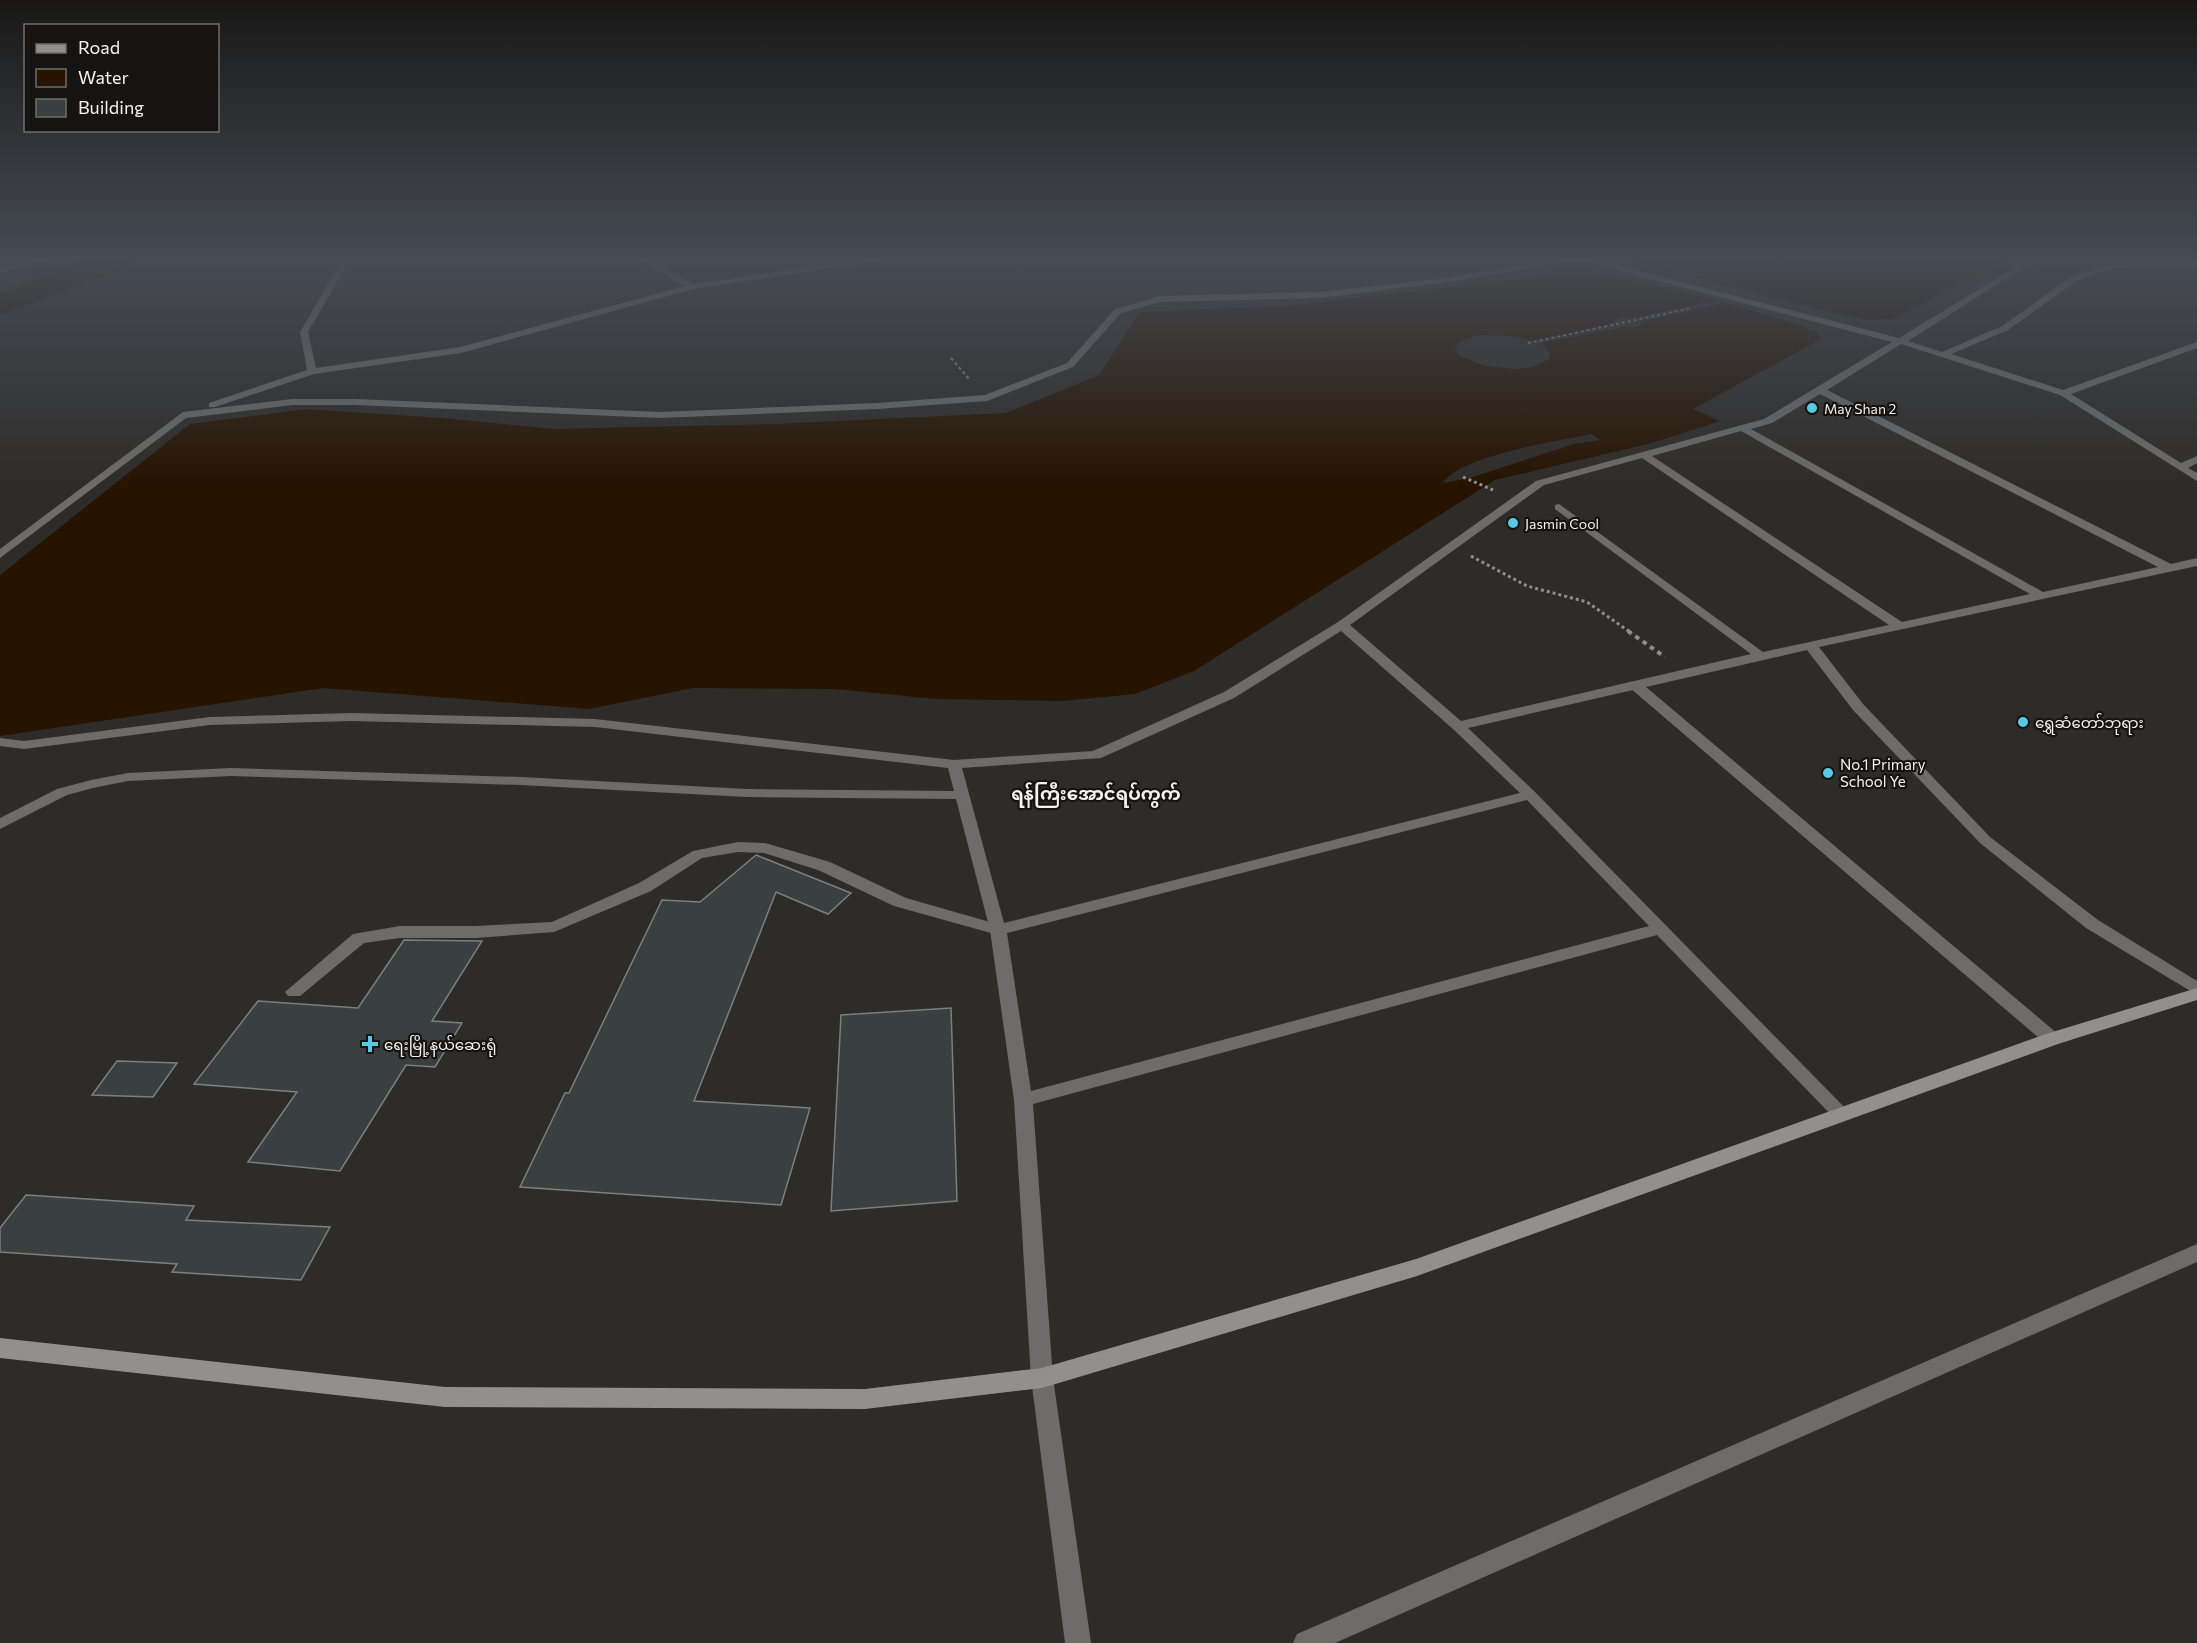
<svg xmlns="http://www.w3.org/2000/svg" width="2197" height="1643" font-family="Commissioner,'Noto Sans Myanmar',sans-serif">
<rect width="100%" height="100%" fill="#2e2c29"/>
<!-- water -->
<path fill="#261300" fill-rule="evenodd" d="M 1626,258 L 2010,258 L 1893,319 L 1870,320 L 1842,315 L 1631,261 Z
M 1575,272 C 1608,273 1639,282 1671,289 C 1720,301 1770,314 1817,332 L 1821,339 L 1693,409 L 1720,421 L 1652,443 L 1495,480 L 1194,671 L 1135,694 L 1062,701 L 936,699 L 835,689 L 693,688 L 589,709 L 323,688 L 0,736 L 0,575 L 190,424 L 305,409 L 443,418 L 554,429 L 775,424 L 1006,413 L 1099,375 L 1140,312 L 1288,306 ZM 1592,434 L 1600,440 L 1574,444 L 1470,478 L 1443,483 C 1460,455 1559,441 1592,434 Z"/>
<!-- pier -->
<path fill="#2e2c29" d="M 1714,301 L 1723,303 L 1642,322 L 1641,325 L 1632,328 L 1623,327 L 1541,343 L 1550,353 L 1549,359 L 1532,367 L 1516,369 L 1485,366 L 1460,356 L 1455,350 L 1459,342 L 1480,335 L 1512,336 L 1533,341 L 1613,324 L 1612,320 L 1622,317 L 1633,318 Z"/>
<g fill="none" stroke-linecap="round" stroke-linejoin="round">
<!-- river -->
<path fill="#261300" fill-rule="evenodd" d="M 92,258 L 131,258 L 127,265 L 114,272 L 0,315 L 0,293 Z"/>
</g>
<!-- building -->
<path fill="#3a3f40" stroke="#7a8081" stroke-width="1.5" d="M 756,855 L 851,893 L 828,914 L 776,892 L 694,1101 L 810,1108 L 781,1205 L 520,1187 L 565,1093 L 569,1093 L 662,900 L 700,902 Z
M 404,940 L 482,941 L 432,1021 L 462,1023 L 435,1067 L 406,1065 L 340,1171 L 248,1162 L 297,1092 L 194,1084 L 258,1001 L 358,1008 Z
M 951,1008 L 957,1201 L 831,1211 L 841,1015 Z
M 117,1061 L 177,1063 L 153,1097 L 92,1095 Z
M 26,1195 L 194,1206 L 186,1220 L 330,1227 L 301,1280 L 172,1272 L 177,1264 L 0,1252 L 0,1228 Z"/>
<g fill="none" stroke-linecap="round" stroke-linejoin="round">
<!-- path-far2 -->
<path stroke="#8f8e8b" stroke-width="2" stroke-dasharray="3 3" stroke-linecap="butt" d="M 1528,343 L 1692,308
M 951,358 L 970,380"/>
<!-- path-far1 -->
<path stroke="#8f8e8b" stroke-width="3" stroke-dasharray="3 3" stroke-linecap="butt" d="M 1463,477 L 1493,490
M 1471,556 L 1527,586 L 1587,602 L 1630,632"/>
<!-- path -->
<path stroke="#8f8e8b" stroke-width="4" stroke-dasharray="4.5 4.5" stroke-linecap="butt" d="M 1628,631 L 1665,657"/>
<!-- lane -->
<path fill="#6d6c6a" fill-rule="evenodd" d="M 1635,681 L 1640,682 L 2058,1034 L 2061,1039 L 2058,1044 L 2052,1045 L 2046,1044 L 1630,688 L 1628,685 L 1630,682 Z
M 738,842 L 765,843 L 830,862 L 906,898 L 1004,926 L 1006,930 L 1004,934 L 998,935 L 894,906 L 818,870 L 764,853 L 738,852 L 702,858 L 651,891 L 554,932 L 476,938 L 400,938 L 364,943 L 300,996 L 288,996 L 285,992 L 353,934 L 400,926 L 476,926 L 552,922 L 639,883 L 693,851 Z"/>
<!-- street -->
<path fill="#6d6c6a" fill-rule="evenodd" d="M 41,258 L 54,258 L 0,273 L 0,269 Z
M 343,258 L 351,258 L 308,332 L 316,368 L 460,347 L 685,286 L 636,258 L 646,258 L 693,284 L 879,258 L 899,258 L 693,289 L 461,353 L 314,374 L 215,407 L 209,407 L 209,403 L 307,370 L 300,332 Z
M 1564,258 L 1587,258 L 1899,338 L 2030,258 L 2039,258 L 1908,341 L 1942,352 L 2002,326 L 2072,276 L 2108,265 L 2197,261 L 2197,265 L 2109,269 L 2078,280 L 2008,330 L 1951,354 L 2063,390 L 2197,342 L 2197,348 L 2071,394 L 2181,463 L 2197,456 L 2197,463 L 2188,468 L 2197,473 L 2197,481 L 2060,395 L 1901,344 L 1827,390 L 2171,564 L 2197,558 L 2197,566 L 1819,647 L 1863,704 L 1990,837 L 2098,920 L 2197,981 L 2197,995 L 2086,928 L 1980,843 L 1853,710 L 1807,650 L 1468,728 L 1535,792 L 1851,1114 L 1849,1119 L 1842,1121 L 1835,1119 L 1657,935 L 1033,1104 L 1053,1378 L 1091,1643 L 1065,1643 L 1031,1378 L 1014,1100 L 990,930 L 956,799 L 747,797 L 521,785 L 231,776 L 128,781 L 93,788 L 67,795 L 0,829 L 0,818 L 57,789 L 91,780 L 128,773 L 231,768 L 521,777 L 747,789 L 954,791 L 948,768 L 595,727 L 352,721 L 210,725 L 24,749 L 0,746 L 0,738 L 24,741 L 210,717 L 352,713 L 595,719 L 954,760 L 1093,751 L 1224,692 L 1338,622 L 1536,481 L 1764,419 L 1892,342 L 1578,260 L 1447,282 L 1320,298 L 1160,302 L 1121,313 L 1073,367 L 987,401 L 877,409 L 660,418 L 355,405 L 292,405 L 186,418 L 0,558 L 0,549 L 183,412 L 292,399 L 355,399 L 660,412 L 877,403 L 985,395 L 1067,363 L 1115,309 L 1160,296 L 1320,292 L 1447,278 ZM 1820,394 L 2158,567 L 2043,592 L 1751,429 L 1772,423 ZM 1741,431 L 2030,594 L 1902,622 L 1652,456 ZM 1642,458 L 1889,625 L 1763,652 L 1559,504 L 1555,505 L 1555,509 L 1751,654 L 1461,721 L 1350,625 L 1544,485 ZM 1341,631 L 1453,729 L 1520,793 L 1004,923 L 962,768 L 1101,758 L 1234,698 ZM 1527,800 L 1649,926 L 1031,1091 L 1007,933 Z
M 2197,1244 L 2197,1262 L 1335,1643 L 1293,1643 L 1297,1634 Z"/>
<!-- secondary -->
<path fill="#92908d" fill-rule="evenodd" d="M 2197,988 L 2197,1000 L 2058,1044 L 1417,1276 L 1042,1388 L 865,1409 L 445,1407 L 0,1358 L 0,1338 L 445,1387 L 865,1389 L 1042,1368 L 1416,1259 L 2046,1034 Z"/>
</g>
<!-- sky -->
<linearGradient id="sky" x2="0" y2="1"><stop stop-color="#191817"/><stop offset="0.53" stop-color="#464b54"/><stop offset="1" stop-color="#464b54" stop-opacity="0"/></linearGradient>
<rect width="2197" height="488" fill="url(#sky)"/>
<!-- markers -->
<g fill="#59c8e4" stroke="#151413" stroke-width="2">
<circle cx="1812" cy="408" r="6"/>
<circle cx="1513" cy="523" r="6"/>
<circle cx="2023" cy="722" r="6"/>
<circle cx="1828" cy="773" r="6"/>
<path d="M367 1035h6v6h6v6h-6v6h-6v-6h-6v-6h6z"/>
</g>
<g text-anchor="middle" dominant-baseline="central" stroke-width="4.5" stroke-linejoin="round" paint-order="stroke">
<!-- far-poi labels -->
<g font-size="14" fill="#f3f2f0" stroke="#151413" text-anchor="start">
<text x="1824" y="408">May Shan 2</text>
<text x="1525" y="523">Jasmin Cool</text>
</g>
<!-- poi labels -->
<g font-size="15" fill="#f3f2f0" stroke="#151413" text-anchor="start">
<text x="2035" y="722">ရွှေဆံတော်ဘုရား</text>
<text x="1840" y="764">No.1 Primary<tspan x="1840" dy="17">School Ye</tspan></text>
<text x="384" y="1044">ရေးမြို့နယ်ဆေးရုံ</text>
</g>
<!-- quarter labels -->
<g font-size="18" font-weight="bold" fill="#f3f2f0" stroke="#151413">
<text x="1096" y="793">ရန်ကြီးအောင်ရပ်ကွက်</text>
</g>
</g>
<!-- legend -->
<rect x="24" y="24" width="195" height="108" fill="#151413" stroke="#6e6d6b" stroke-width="1.5"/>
<rect x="36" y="44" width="30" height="9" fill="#92908d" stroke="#6e6d6b" stroke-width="1.5"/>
<text x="78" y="54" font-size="18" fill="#f3f2f0">Road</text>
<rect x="36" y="69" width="30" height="18" fill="#261300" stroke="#6e6d6b" stroke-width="1.5"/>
<text x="78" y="84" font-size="18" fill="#f3f2f0">Water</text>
<rect x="36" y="99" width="30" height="18" fill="#3a3f40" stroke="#6e6d6b" stroke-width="1.5"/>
<text x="78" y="114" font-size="18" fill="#f3f2f0">Building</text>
</svg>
